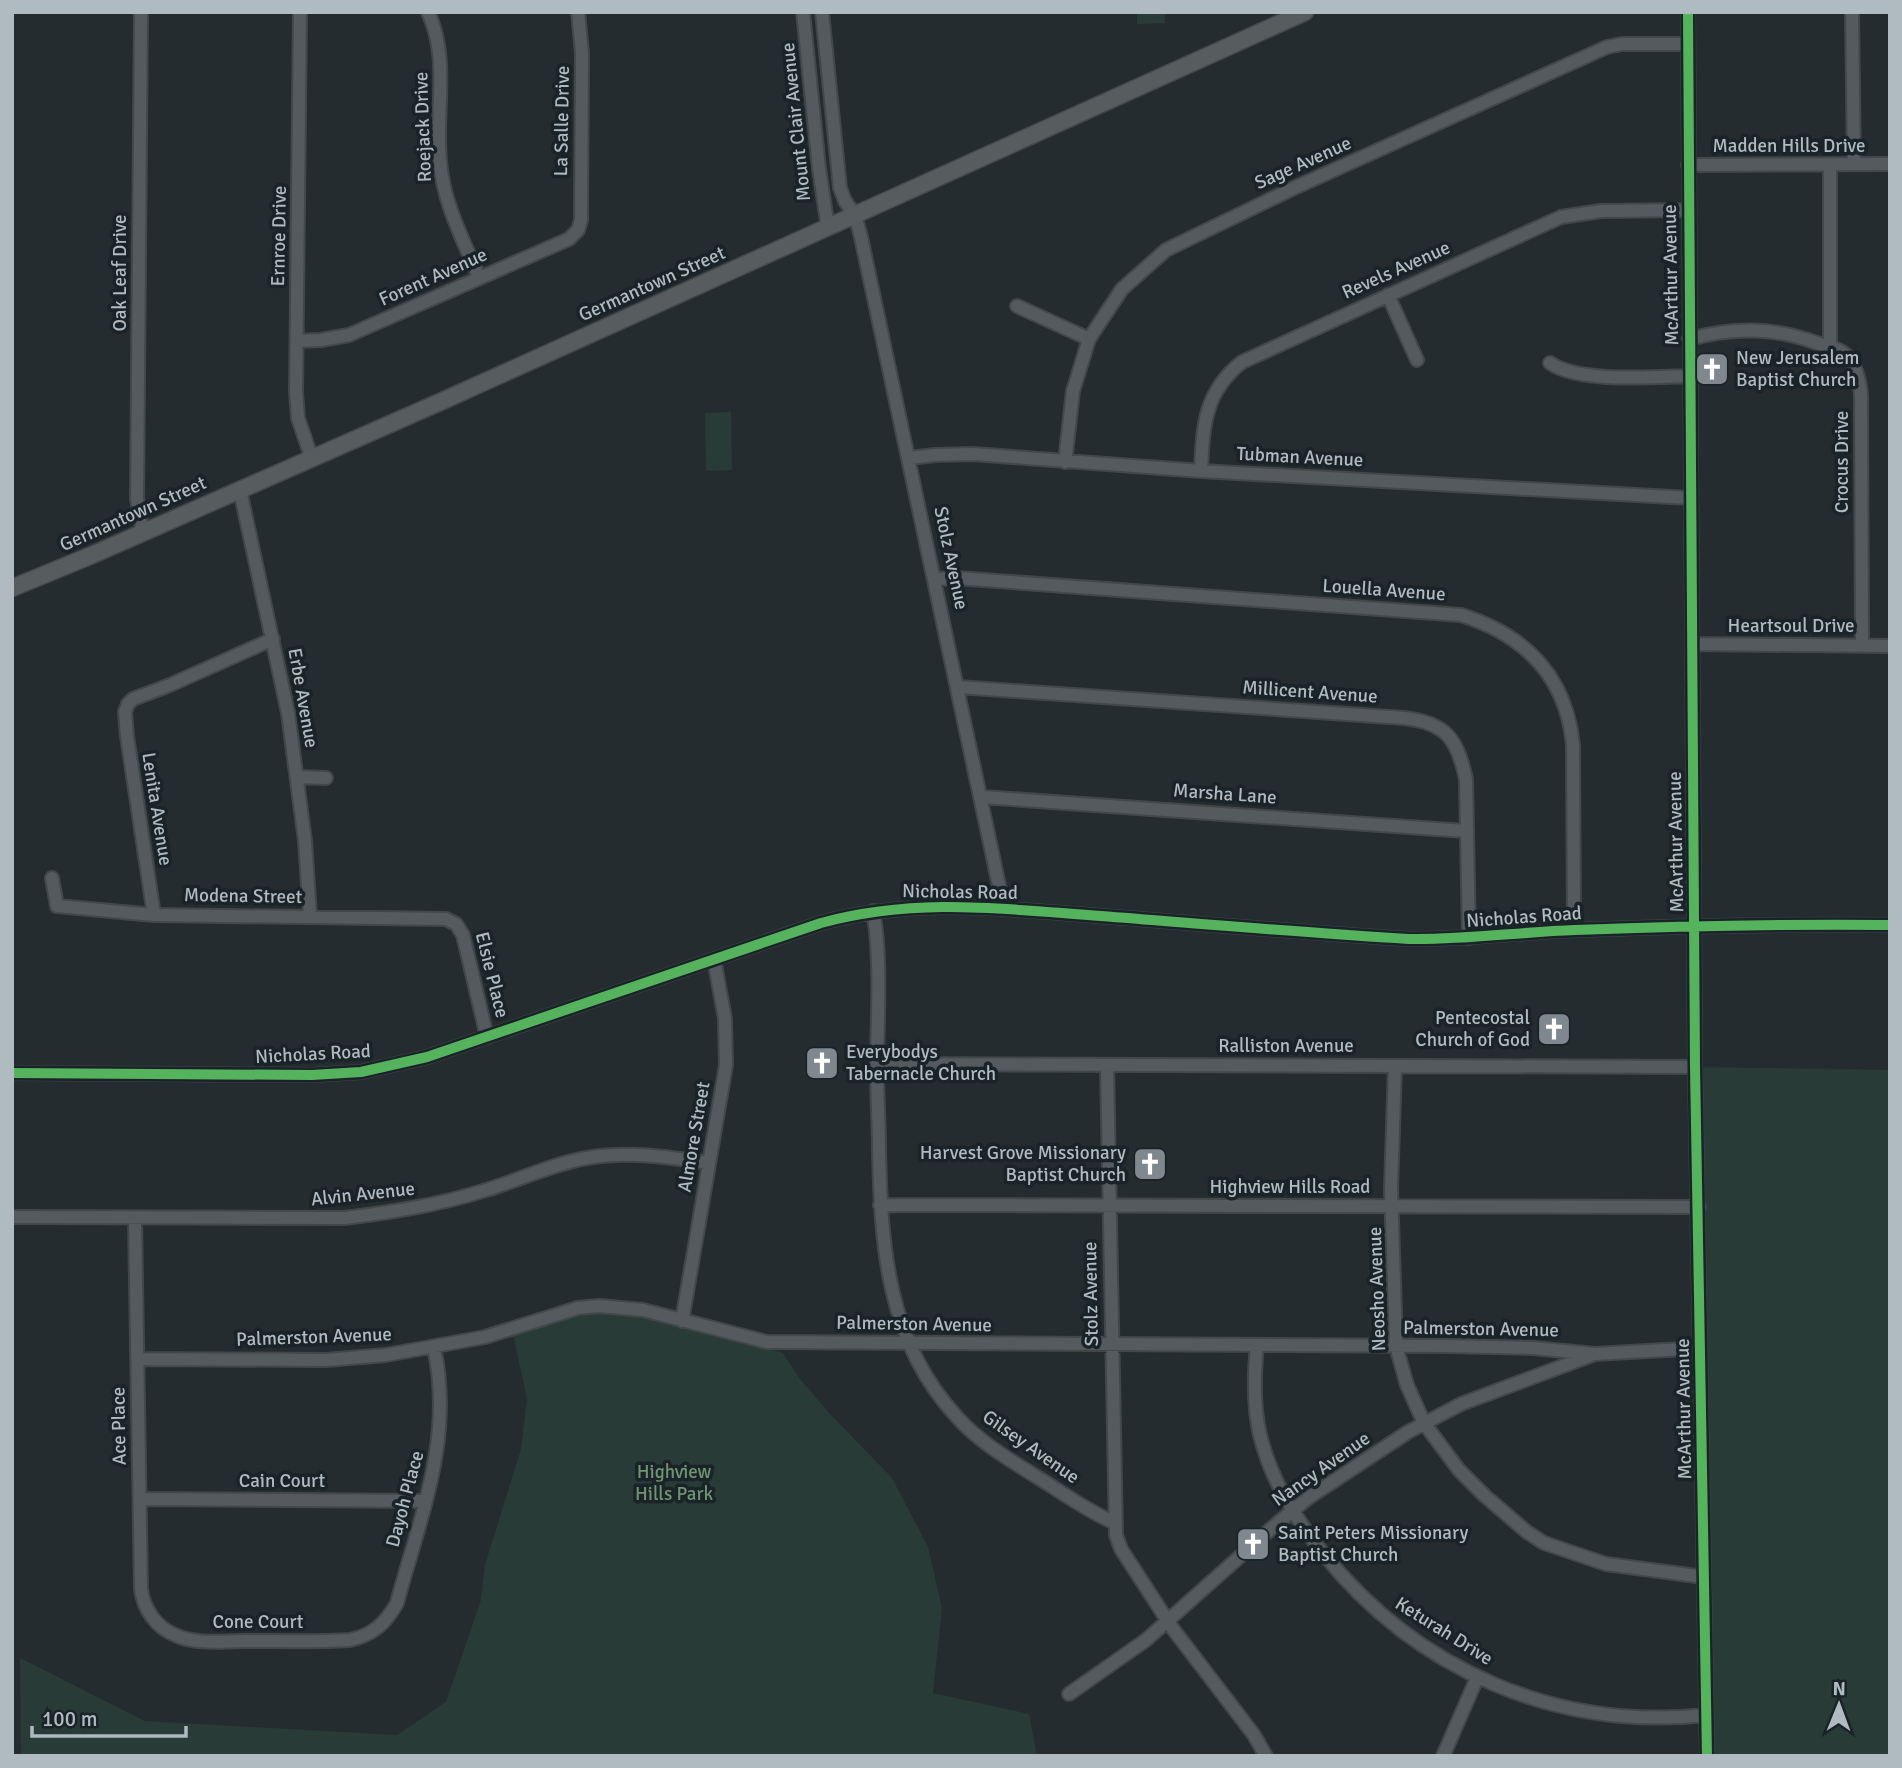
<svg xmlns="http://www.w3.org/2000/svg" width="1902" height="1768" font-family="Signika,sans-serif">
<rect width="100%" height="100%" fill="#252c2f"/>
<!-- green -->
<path fill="#293b37" d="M 1137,12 L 1165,12 L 1165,23 L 1137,24 Z
M 731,412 L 732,470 L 706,471 L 705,413 Z
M 1695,1067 L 1890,1070 L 1890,1756 L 1707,1756 Z
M 590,1311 L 640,1314 L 783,1353 L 799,1378 L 831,1415 L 892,1478 L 928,1547 L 942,1608 L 933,1693 L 1029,1714 L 1037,1756 L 21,1756 L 20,1658 L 145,1721 L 397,1735 L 446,1702 L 481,1600 L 485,1565 L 521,1449 L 527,1399 L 513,1334 L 567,1316 Z"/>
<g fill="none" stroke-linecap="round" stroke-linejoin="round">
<!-- minor casing -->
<g stroke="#42484a" stroke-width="16">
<path id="minor" d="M 141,12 L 137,499 L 143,533
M 300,12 L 296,392 L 298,418 L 312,459
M 428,12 C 450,58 435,112 440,161 C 443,202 463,240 479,277
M 803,12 L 819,168 L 828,228
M 822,12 L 840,188 L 845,201 L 855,215 L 861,237 L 1004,909
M 1688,12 L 1695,1067 L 1707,1756
M 1852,12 L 1854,164
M 1688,165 L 1890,164
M 1388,295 L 1417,360
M 1017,306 L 1089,339
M 1689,339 C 1734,327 1773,327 1817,343 C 1827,346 1839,348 1847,356 C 1857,367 1860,382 1861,396 L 1862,646
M 298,341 L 321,340 L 349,335 L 569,239 L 578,230 L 581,220 L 582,53 L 578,12
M 1830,347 L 1830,165
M 1550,363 C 1579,383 1653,377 1689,376
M 909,458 L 935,455 L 973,454 L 1201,471 L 1690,498
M 1065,462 L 1073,391 L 1089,339 L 1122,289 L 1166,250 L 1294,188 L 1607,47 L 1622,44 L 1687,44
M 1201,471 C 1203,426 1204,392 1242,362 L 1561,217 L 1601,211 L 1688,210
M 240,490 L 288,713 L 305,841 L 310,916
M 936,579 L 956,578 L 1461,615 C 1525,635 1566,676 1573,745 L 1574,930
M 1692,644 L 1890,646
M 958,687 L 1404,718 C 1447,723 1457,739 1466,779 L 1469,938
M 297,777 L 326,778
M 982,797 L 1465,831
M 52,878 L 57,906 L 154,915 L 446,919 L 456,924 L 463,935 L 487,1037
M 873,911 C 882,957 877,1022 877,1070 C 877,1096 879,1123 879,1149 C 881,1246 887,1342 957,1417 C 979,1442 1010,1460 1037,1477 C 1063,1493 1087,1511 1115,1523
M 154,915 L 127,736 L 125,712 L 128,704 L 133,699 L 170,685 L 273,639
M 877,1064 L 1695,1067
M 1107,1065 L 1116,1535 L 1121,1549 L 1173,1629 L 1254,1735 L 1266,1756
M 1395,1066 L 1391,1189 L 1396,1346 L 1407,1385 L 1424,1423 L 1459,1470 L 1485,1496 L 1527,1532 L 1544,1543 L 1606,1564 L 1704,1577
M 12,1073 L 312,1075 L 361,1072 L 427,1057 L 821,923 C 918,897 1003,909 1101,916 C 1204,924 1307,933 1409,939 C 1465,940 1519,932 1575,930 C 1680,926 1785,924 1890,925
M 880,1205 L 1699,1207
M 12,1217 L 345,1218 C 393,1212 439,1205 486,1190 C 519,1180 552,1164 587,1158 C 629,1151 668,1157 709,1163
M 135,1219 L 141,1589 C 144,1610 156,1627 175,1635 C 196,1645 223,1641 246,1641 C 280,1641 315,1642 350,1640 C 373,1635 386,1623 397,1603 C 420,1517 454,1437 434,1348
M 682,1321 L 726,1065 L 725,1019 L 714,959
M 1257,1345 C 1254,1375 1253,1406 1260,1435 C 1271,1480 1294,1516 1322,1552 C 1416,1670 1556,1731 1706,1715
M 137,1359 L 326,1360 L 386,1355 L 485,1337 L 578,1308 L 599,1306 L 643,1310 L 767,1342 L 1447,1346 L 1533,1348 L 1595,1354 L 1700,1348
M 140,1499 L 424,1501
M 1069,1694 L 1146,1640 L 1273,1527 L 1308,1498 L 1408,1432 L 1461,1404 L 1595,1354
M 1443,1756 L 1477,1678"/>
</g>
<!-- major casing -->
<g stroke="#43494c" stroke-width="19">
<path id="major" d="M 12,588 L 92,555 L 440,402 L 1305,12"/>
</g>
<!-- minor -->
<use href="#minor" stroke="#545a5e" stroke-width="12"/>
<!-- major -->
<use href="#major" stroke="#575c5f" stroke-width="16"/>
<!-- cycleway casing -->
<g stroke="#1a2328" stroke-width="15">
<path id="cycleway" d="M 1688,12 L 1695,1067 L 1707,1756
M 12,1073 L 312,1075 L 361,1072 L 427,1057 L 821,923 C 918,897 1003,909 1101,916 C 1204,924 1307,933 1409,939 C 1465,940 1519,932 1575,930 C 1680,926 1785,924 1890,925"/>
</g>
<!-- cycleway -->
<use href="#cycleway" stroke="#56b35d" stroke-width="10"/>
</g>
<!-- icons -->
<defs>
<g id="church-square" transform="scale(1.75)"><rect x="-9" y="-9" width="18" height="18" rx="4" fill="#7f888e" stroke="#1a2328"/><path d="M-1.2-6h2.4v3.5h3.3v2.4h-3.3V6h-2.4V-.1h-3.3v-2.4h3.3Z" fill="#fff"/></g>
</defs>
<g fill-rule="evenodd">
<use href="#church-square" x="1712" y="369"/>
<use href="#church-square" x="1554" y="1029"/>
<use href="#church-square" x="822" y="1063"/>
<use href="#church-square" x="1150" y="1164"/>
<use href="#church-square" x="1253" y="1544"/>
</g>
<g text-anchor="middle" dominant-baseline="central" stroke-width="7" stroke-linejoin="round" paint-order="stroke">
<!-- street labels -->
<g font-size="19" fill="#afbac1" stroke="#1a2328">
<text transform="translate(562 121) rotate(-89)">La Salle Drive</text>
<text transform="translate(796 122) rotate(-96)">Mount Clair Avenue</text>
<text transform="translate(423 127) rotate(-92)">Roejack Drive</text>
<text x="1789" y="146">Madden Hills Drive</text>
<text transform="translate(1303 163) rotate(-24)">Sage Avenue</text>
<text transform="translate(279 236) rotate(-89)">Ernroe Drive</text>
<text transform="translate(1396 270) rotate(-24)">Revels Avenue</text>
<text transform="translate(120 273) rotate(-90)">Oak Leaf Drive</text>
<text transform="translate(1671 275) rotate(-91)">McArthur Avenue</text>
<text transform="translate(433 277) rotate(-24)">Forent Avenue</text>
<text transform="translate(652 284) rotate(-24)">Germantown Street</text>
<text transform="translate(1300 457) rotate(3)">Tubman Avenue</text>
<text transform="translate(1842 462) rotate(-90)">Crocus Drive</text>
<text transform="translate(133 514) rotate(-24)">Germantown Street</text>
<text transform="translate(951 558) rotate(78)">Stolz Avenue</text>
<text transform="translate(1384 590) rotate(4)">Louella Avenue</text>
<text x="1791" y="626">Heartsoul Drive</text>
<text transform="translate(1310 692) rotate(4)">Millicent Avenue</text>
<text transform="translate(303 698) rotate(80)">Erbe Avenue</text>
<text transform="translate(1225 794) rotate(4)">Marsha Lane</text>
<text transform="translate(157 809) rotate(81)">Lenita Avenue</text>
<text transform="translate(1676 842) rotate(-91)">McArthur Avenue</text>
<text transform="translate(960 892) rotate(1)">Nicholas Road</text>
<text transform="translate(243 896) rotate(1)">Modena Street</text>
<text transform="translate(1524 917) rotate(-4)">Nicholas Road</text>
<text transform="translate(492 975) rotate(76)">Elsie Place</text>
<text x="1286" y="1046">Ralliston Avenue</text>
<text transform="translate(313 1054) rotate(-3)">Nicholas Road</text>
<text transform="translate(694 1137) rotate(-80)">Almore Street</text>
<text x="1290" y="1187">Highview Hills Road</text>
<text transform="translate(363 1194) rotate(-6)">Alvin Avenue</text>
<text transform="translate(1377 1289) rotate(-92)">Neosho Avenue</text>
<text transform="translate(1091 1294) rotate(-91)">Stolz Avenue</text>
<text transform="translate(914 1324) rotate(1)">Palmerston Avenue</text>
<text transform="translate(1481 1329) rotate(1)">Palmerston Avenue</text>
<text transform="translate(314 1337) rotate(-2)">Palmerston Avenue</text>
<text transform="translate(1684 1409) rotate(-91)">McArthur Avenue</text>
<text transform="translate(119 1426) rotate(-91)">Ace Place</text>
<text transform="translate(1031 1447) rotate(35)">Gilsey Avenue</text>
<text transform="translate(1321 1469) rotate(-35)">Nancy Avenue</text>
<text x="282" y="1481">Cain Court</text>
<text transform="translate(405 1499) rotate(-75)">Dayoh Place</text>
<text x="258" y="1622">Cone Court</text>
<text transform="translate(1444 1631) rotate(32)">Keturah Drive</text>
</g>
<!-- poi labels -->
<g font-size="19" fill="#afbac1" stroke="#1a2328" text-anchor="start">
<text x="1736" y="358">New Jerusalem<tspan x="1736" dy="22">Baptist Church</tspan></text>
<text x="1530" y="1018" text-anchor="end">Pentecostal<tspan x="1530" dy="22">Church of God</tspan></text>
<text x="846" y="1052">Everybodys<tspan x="846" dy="22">Tabernacle Church</tspan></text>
<text x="1126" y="1153" text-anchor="end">Harvest Grove Missionary<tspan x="1126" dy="22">Baptist Church</tspan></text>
<text x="1278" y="1533">Saint Peters Missionary<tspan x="1278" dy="22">Baptist Church</tspan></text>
</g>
<!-- park labels -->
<g font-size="19" fill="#709471" stroke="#1a2328">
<text x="674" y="1472">Highview<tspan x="674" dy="22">Hills Park</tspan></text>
</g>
</g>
<!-- border -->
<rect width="1902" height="1768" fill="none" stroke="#afbac1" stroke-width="28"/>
<!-- north arrow -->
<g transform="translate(1839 1705) rotate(1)" stroke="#1a2328" stroke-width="5" paint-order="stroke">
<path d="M0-5L12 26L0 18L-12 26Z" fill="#afbac1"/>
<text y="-10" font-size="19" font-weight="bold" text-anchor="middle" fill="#afbac1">N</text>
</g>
<!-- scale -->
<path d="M32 1726v10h154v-10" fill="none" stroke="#afbac1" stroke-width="3.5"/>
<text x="42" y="1726" font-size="21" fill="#afbac1" stroke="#1a2328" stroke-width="5" paint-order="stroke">100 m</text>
</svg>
